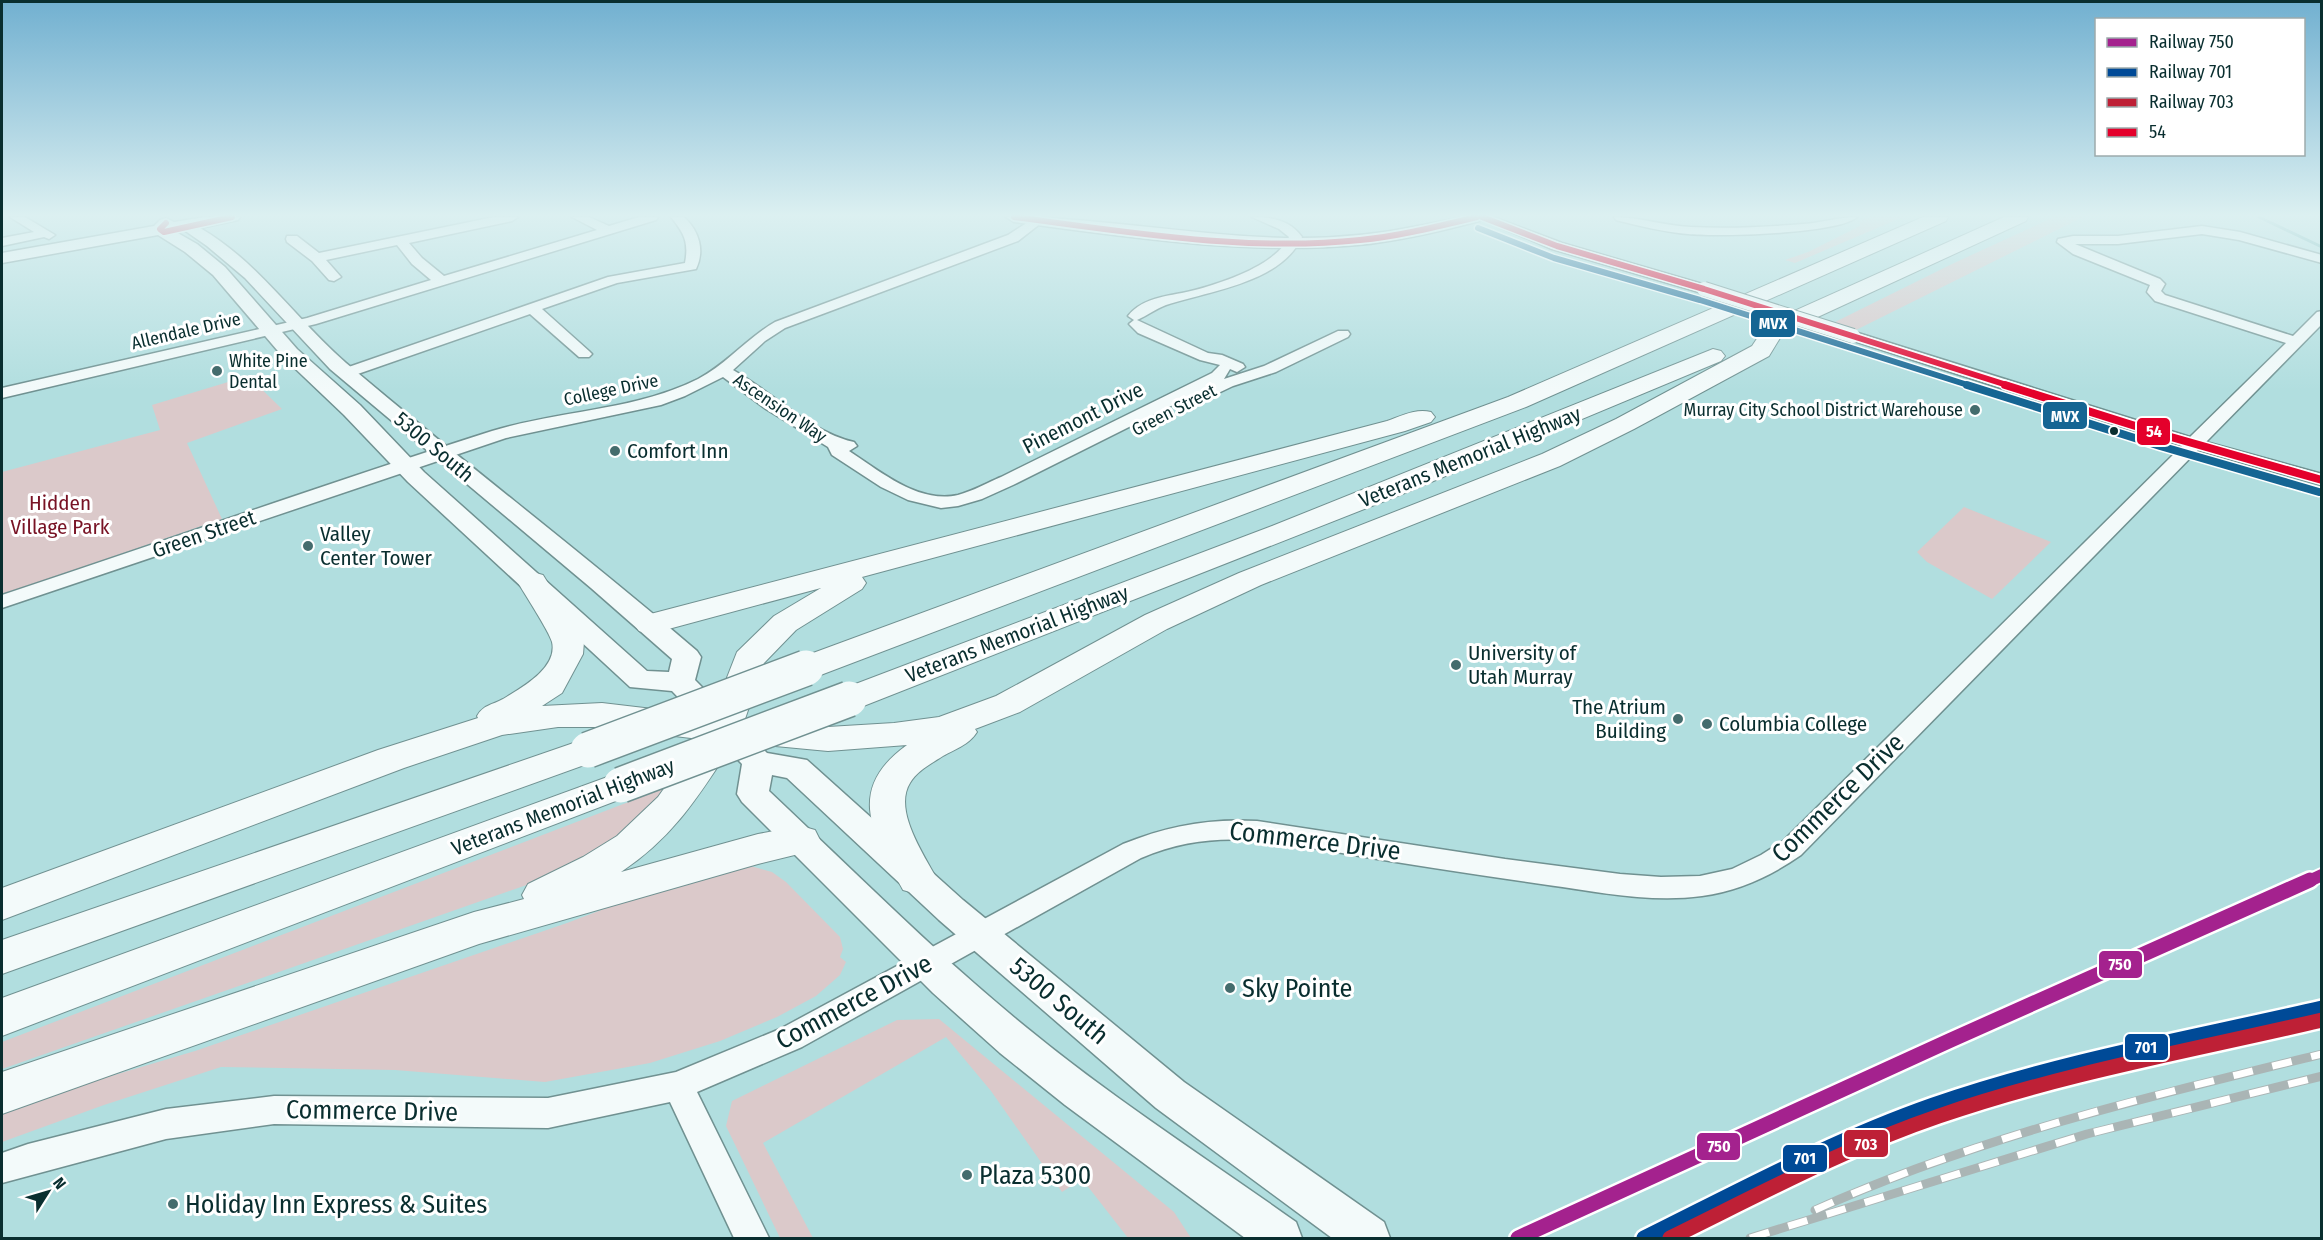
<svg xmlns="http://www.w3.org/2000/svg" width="2323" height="1240" font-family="'Fira Sans Condensed',sans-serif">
<rect width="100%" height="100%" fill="#b1dedf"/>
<!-- green -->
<path fill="#dbc9ca" d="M 1872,217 L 1903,217 L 1795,263 L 1785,260 L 1808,252 L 1860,226 L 1860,221 Z
M 2054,217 L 2083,217 L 1856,330 L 1833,323 L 1952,264 Z
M 248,376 L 282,409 L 187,443 L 222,519 L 2,595 L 2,472 L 160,430 L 152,405 Z
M 1964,507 L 2051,542 L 1992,599 L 1927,562 L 1917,552 Z
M 665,788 C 629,834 593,854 541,880 L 2,1069 L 2,1042 Z
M 747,865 L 772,872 L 786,882 L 840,937 L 843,949 L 840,957 L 846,962 L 840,975 L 816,996 L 777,1017 L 720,1041 L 650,1063 L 545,1082 L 395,1070 L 221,1067 L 104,1105 L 2,1142 L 2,1112 L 74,1087 L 195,1051 L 567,923 L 696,874 Z
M 939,1019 L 1174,1212 L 1191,1238 L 1128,1238 L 1082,1179 L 1062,1192 L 991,1091 L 946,1037 L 763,1143 L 813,1238 L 780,1238 L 726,1126 L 732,1101 L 897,1020 Z"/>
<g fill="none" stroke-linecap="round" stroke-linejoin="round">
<!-- stream -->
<path stroke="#60abad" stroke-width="3" d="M 2259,217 L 2322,247"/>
<!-- minor casing -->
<g stroke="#709191" stroke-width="3">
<path id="minor" d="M 10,217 L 25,217 L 55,235 L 49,239 L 44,237 L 2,246 L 2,238 L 34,232 Z
M 494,217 L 518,217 L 512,221 L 409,243 L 422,258 L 444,276 L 597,230 L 572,217 L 589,217 L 609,226 L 639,217 L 658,217 L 656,220 L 316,324 L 2,398 L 2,388 L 307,318 L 431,280 L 412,264 L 397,245 L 326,260 L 341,277 L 334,281 L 329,280 L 312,261 L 287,242 L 286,239 L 287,236 L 297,236 L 319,253 Z
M 671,217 L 684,217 C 699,231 705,250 696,269 L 617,283 L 542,309 L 589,351 L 592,354 L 589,357 L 579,357 L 530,314 L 352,376 L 340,376 L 338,373 L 340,370 L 608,277 L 685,263 C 689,242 684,233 671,217 Z
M 1036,217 L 1043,217 L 1045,220 L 1018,241 L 785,328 L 765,341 L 733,370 C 774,393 808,431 854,442 L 857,446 L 849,451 C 880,471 918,504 958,495 C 973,491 987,483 1001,477 L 1212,373 L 1220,365 L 1200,360 L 1138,333 L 1129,324 L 1134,320 L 1128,316 C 1143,296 1173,296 1195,290 C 1224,282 1276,265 1289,237 L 1279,229 L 1252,217 C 1272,217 1290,220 1302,237 C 1281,283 1209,291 1166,305 C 1155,309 1147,316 1137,320 L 1208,353 L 1222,355 L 1243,364 L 1245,367 L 1237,372 L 1230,369 L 1224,379 L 1264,366 L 1338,331 L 1348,331 L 1350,334 L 1348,337 L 1276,372 L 1233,386 L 1212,396 L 1200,396 L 1199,392 L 1013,485 L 982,499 L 958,506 L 941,508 L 908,500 L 881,487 L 832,455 L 828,447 L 766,409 L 723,377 L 685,396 L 661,405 L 506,438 L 2,608 L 2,595 C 165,541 328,483 492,431 C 560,410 634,411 698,379 C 727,364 747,338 775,322 L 1008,235 Z
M 1476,217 L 1493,217 L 1562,243 L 1709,286 L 1711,289 L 1704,293 L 1699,292 L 1552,249 Z
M 1614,217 C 1640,217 1665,226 1691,227 C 1728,229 1766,227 1803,224 C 1821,223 1838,217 1857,217 C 1839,234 1716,237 1688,234 C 1663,232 1640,226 1616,220 Z
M 2202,226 L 2240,232 L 2322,255 L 2322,263 L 2239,240 L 2202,234 L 2118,244 L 2075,244 L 2160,279 L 2165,284 L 2161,291 L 2165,295 L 2293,336 L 2317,312 L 2322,311 L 2322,324 L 2206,442 L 2322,474 L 2322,485 L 2198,450 L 1801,855 C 1771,876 1739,891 1702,896 C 1651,903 1598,892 1548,885 C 1479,875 1410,865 1342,853 C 1269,841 1212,828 1141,858 L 802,1047 L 697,1092 L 769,1238 L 734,1238 L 670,1102 L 548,1128 L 274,1124 L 166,1139 L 2,1183 L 2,1153 L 28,1144 L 166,1109 L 274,1096 L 548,1098 L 676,1072 L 780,1029 L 1123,844 C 1167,826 1209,818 1257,821 L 1505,859 L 1620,874 L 1661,877 L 1700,876 L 1732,869 L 1761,855 L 1783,841 L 2182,446 L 1848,339 L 1846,336 L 1848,333 L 1858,333 L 2190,437 L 2286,343 L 2155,301 L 2147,292 L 2150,285 L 2073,254 L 2057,242 L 2058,239 L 2073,236 L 2118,236 Z"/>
</g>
<!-- major casing -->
<g stroke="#709191" stroke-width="3">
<path id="major" d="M 205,217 L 240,217 L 238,220 L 200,228 C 259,262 295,319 346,363 C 461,461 582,552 697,651 L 701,657 L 695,680 L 767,753 L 807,760 L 963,900 L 1184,1082 L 1384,1222 L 1390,1238 L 1332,1238 L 1156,1108 L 939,920 L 787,778 L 772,775 L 769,791 C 854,871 936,954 1027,1028 C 1112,1098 1206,1158 1296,1222 L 1302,1238 L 1245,1238 L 1065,1105 L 1000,1053 L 933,993 L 742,802 L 737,794 L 742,764 L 672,691 L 630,687 L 408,482 L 344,415 L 283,357 L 213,275 L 185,252 L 158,235 L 2,263 L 2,253 L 154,226 L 160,220 L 166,218 L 174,222 ZM 184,230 L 207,246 L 245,278 L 330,369 L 591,588 L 672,659 L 669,672 L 647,671 L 424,472 L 360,405 L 297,349 L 225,267 L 197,244 L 176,232 Z
M 1006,217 C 1104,217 1202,238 1300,238 C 1339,238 1380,234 1418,226 C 1444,221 1458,217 1485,217 L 1483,220 C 1442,231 1400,241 1358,245 C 1243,255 1128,237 1014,222 Z"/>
</g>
<!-- highway casing -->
<g stroke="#709191" stroke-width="2">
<path id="highway" d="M 1923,217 L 1948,217 L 1946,221 L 1526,407 L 818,676 L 806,679 L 794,676 L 789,668 L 794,660 L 1508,397 Z
M 2004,217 L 2028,217 L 2026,221 L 1783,333 L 1769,356 L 1634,429 L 1560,466 L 1261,585 L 1167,629 L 1020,712 L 975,729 L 977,732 C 969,745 955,749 943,756 C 932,763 917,771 910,783 C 893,810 924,855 937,879 L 931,890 L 917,894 L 903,890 C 874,835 844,790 907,745 L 828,751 L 734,742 C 699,795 675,836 621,872 L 758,834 L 801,826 L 815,830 L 820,840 L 815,850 L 758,864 L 479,944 L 2,1114 L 2,1072 L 474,912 L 524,899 L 522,895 L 528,884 L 583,857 L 617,836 L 658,797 L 699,739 L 602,727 L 558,727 L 502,735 L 404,768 L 2,920 L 2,888 L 378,750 L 478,718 L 477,716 C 483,705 492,705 503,699 C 521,688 558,668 552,642 C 549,631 524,593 517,581 L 521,575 L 532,572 L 543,575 L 584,642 L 583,654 L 562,693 L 542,706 L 602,703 L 712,716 L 737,652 L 774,616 L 821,588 L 650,634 L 639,631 L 634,624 L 639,617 L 1387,421 C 1401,416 1416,408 1431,412 L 1435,417 L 1431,422 L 1405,431 L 862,577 L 866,583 L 862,589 L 796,630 L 764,663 L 745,719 L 828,727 L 894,723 L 939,717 L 996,696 L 1145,615 L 1239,573 L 1542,454 L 1616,419 L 1752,346 L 1760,334 L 1758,331 L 1761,326 Z
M 1713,349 L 1721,351 L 1725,356 L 1721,361 L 1400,495 L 861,707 L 849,710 L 837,707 L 832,699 L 837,691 L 1272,526 Z
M 588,738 L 601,741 L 606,750 L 601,759 L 2,974 L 2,940 Z
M 621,772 L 634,776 L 639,785 L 634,794 L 2,1036 L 2,998 Z"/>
</g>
<!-- minor -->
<use href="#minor" fill="#f3fafa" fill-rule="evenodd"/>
<!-- major -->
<use href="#major" fill="#f3fafa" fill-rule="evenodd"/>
<!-- highway -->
<use href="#highway" fill="#f3fafa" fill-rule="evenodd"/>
<!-- rail casing -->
<g stroke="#aab5b5" stroke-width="9">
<path id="rail" d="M 1815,1210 C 1977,1137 2150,1096 2322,1054
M 1750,1238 L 2087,1134 L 2322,1076"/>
</g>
<!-- rail -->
<use href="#rail" stroke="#fff" stroke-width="7" stroke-dasharray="20" stroke-linecap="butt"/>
<!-- minor-bridge casing -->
<g stroke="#709191" stroke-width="16" stroke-linecap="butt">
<path id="minor-bridge" d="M 1704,289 L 1853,336"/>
</g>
<!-- highway-bridge casing -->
<g stroke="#709191" stroke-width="38" stroke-linecap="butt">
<path id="highway-bridge" d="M 588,750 L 806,668
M 621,785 L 849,699"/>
</g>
<!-- minor-bridge -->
<use href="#minor-bridge" stroke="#f3fafa" stroke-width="14"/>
<!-- highway-bridge -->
<use href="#highway-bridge" stroke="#f3fafa" stroke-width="35"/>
<!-- bus-1-far1 casing -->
<g stroke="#fff" stroke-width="9">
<path id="bus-1-far1" d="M 1014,217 C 1128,232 1245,252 1360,240 C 1400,236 1439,226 1477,217
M 1482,217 L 1557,246 L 1704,289 L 2010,386
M 166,223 L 160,229 L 164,232 L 232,217"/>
</g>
<!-- bus-1 casing -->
<g stroke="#fff" stroke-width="11">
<path id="bus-1" d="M 2005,385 L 2164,435 L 2322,480"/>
</g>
<!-- bus-2-far1 casing -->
<g stroke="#fff" stroke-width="9">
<path id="bus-2-far1" d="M 1478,228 L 1554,258 L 1700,300 L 1971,386"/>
</g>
<!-- bus-2 casing -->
<g stroke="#fff" stroke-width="11">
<path id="bus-2" d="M 1967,385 L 2160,446 L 2319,492"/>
</g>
<!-- bus-1-far1 -->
<use href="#bus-1-far1" stroke="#e4002b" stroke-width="6"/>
<!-- bus-1 -->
<use href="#bus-1" stroke="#e4002b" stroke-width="8"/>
<!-- bus-2-far1 -->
<use href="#bus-2-far1" stroke="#156593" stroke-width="6"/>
<!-- bus-2 -->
<use href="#bus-2" stroke="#156593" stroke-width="8"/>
<!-- rail-1-far1 casing -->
<g stroke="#fff" stroke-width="16">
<path id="rail-1-far1" d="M 2307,882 L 2322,875"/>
</g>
<!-- rail-1 casing -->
<g stroke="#fff" stroke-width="20">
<path id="rail-1" d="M 1518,1238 L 1951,1040 L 2310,880"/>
</g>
<!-- rail-2 casing -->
<g stroke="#fff" stroke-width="20">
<path id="rail-2" d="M 1644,1238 C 1739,1191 1833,1140 1933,1105 C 2060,1061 2192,1038 2322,1008"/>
</g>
<!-- rail-3 casing -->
<g stroke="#fff" stroke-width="20">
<path id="rail-3" d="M 1670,1238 C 1758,1195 1845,1148 1939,1116 C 2063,1073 2194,1050 2322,1020"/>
</g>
<!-- rail-1-far1 -->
<use href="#rail-1-far1" stroke="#a4228e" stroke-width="12"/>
<!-- rail-1 -->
<use href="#rail-1" stroke="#a4228e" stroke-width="15"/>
<!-- rail-2 -->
<use href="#rail-2" stroke="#004a97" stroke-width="15"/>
<!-- rail-3 -->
<use href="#rail-3" stroke="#be2036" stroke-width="15"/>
</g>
<!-- sky -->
<linearGradient id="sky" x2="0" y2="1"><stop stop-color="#71b0d0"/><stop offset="0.55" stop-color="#dcf0f1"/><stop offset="1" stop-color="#dcf0f1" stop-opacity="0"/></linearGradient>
<rect width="2323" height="391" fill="url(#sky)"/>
<!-- markers -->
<g fill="#446c6d" stroke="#fff" stroke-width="2">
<circle cx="217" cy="371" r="6"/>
<circle cx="1975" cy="410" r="6"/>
<circle cx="615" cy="451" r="6"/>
<circle cx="308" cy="546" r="6"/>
<circle cx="1456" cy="665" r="6"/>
<circle cx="1678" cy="719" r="6"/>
<circle cx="1707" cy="724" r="6"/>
<circle cx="1230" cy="988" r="6"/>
<circle cx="967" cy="1175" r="6"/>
<circle cx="173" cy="1204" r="6"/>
</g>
<circle fill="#092e2f" stroke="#fff" stroke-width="2" cx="2114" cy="431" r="5"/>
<g text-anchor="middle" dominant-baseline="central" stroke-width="6" stroke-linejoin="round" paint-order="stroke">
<!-- far-street labels -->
<g font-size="18" fill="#092e2f" stroke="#fff">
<text transform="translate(186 331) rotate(-13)">Allendale Drive</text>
<text transform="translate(611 390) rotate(-12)">College Drive</text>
<text transform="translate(780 408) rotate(34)">Ascension Way</text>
<text transform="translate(1174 410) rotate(-27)">Green Street</text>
</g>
<!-- far-poi labels -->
<g font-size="18" fill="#092e2f" stroke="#fff" text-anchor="start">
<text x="229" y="361">White Pine<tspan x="229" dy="21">Dental</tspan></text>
<text x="1963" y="410" text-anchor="end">Murray City School District Warehouse</text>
</g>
<!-- street labels -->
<g font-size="21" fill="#092e2f" stroke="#fff">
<text transform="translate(1083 418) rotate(-27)">Pinemont Drive</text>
<text transform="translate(434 447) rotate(40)">5300 South</text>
<text transform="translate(1470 457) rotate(-22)">Veterans Memorial Highway</text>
<text transform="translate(204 534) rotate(-19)">Green Street</text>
<text transform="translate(1017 634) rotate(-21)">Veterans Memorial Highway</text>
<text transform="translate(563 807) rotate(-21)">Veterans Memorial Highway</text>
</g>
<!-- poi labels -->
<g font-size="21" fill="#092e2f" stroke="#fff" text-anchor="start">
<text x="627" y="451">Comfort Inn</text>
<text x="320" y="534">Valley<tspan x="320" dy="24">Center Tower</tspan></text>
<text x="1468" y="653">University of<tspan x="1468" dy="24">Utah Murray</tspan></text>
<text x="1666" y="707" text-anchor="end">The Atrium<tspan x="1666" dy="24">Building</tspan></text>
<text x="1719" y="724">Columbia College</text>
</g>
<!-- park labels -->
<g font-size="21" fill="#781325" stroke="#fff">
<text x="60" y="503">Hidden<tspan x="60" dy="24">Village Park</tspan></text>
</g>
<!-- near-street labels -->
<g font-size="26" fill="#092e2f" stroke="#fff">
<text transform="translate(1838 798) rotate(-44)">Commerce Drive</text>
<text transform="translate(1315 841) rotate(7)">Commerce Drive</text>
<text transform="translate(1059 1001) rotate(40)">5300 South</text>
<text transform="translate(854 1002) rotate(-28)">Commerce Drive</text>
<text transform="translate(372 1111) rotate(1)">Commerce Drive</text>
</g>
<!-- near-poi labels -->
<g font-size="26" fill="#092e2f" stroke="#fff" text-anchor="start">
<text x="1242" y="988">Sky Pointe</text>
<text x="979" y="1175">Plaza 5300</text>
<text x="185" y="1204">Holiday Inn Express &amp; Suites</text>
</g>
</g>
<g stroke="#fff" stroke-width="2">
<rect x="1750" y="309" width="46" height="29" rx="6" fill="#156593"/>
<rect x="2042" y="401" width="46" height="29" rx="6" fill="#156593"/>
<rect x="2136" y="417" width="35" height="29" rx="6" fill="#e4002b"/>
<rect x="2098" y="950" width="45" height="29" rx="6" fill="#a4228e"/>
<rect x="2124" y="1033" width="45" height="28" rx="6" fill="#004a97"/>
<rect x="1843" y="1129" width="46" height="29" rx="6" fill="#be2036"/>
<rect x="1696" y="1132" width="45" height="29" rx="6" fill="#a4228e"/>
<rect x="1782" y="1144" width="46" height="29" rx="6" fill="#004a97"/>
</g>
<g font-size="16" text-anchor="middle" font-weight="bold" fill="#fff">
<text x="1773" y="329">MVX</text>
<text x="2065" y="422">MVX</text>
<text x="2154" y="437">54</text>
<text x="2120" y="970">750</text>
<text x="2146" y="1053">701</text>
<text x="1866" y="1150">703</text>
<text x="1719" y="1152">750</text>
<text x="1805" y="1164">701</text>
</g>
<!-- border -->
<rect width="2323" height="1240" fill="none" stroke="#092e2f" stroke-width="6"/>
<!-- legend -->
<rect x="2095" y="18" width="210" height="138" fill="#ffffff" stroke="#9dabac" stroke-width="1.5"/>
<rect x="2107" y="38" width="30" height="9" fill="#a4228e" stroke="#9dabac" stroke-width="1.5"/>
<text x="2149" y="48" font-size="18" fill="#092e2f">Railway 750</text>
<rect x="2107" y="68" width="30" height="9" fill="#004a97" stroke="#9dabac" stroke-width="1.5"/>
<text x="2149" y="78" font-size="18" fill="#092e2f">Railway 701</text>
<rect x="2107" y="98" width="30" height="9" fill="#be2036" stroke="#9dabac" stroke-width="1.5"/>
<text x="2149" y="108" font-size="18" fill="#092e2f">Railway 703</text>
<rect x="2107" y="128" width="30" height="9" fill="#e4002b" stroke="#9dabac" stroke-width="1.5"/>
<text x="2149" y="138" font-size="18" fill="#092e2f">54</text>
<!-- north arrow -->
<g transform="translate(48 1192) rotate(53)" stroke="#ffffff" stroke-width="4.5" paint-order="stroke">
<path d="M0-4.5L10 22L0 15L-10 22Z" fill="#092e2f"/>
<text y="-9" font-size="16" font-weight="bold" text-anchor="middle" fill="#092e2f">N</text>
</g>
</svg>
